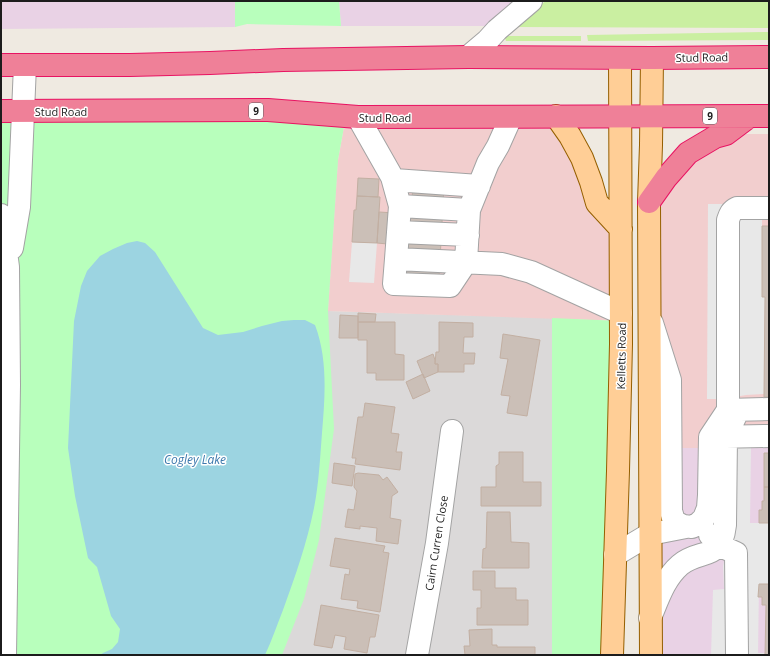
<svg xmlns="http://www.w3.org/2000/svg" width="770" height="656" font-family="'Open Sans',sans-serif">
<rect width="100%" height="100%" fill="#efeae1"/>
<!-- residential -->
<path fill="#dbd9d9" d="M 338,160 L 328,311 L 552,318 L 552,655 L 1,655 L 1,202 Z"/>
<!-- commercial -->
<path fill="#f2cece" d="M 346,116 L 556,116 L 621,229 L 621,321 L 328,311 L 338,160 Z
M 726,134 L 769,134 L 769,448 L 650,448 L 649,202 L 666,178 Z"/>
<!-- industrial -->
<path fill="#e9d2e5" d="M 1,1 L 235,1 L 235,27 L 1,29 Z
M 339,1 L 515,1 L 488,26 L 341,26 Z
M 650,448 L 769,448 L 769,655 L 651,655 Z"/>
<!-- grass -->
<path fill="#caefa1" d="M 546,1 L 769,1 L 769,28 L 515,27 L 535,8 Z
M 765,32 L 769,32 L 769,40 L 588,41 L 587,35 Z
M 507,36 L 581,36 L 581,41 L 506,41 L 505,38 Z"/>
<!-- park -->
<path fill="#b8ffbc" d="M 235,1 L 339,1 L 341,26 L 247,24 L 235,27 Z
M 1,111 L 346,116 L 338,160 L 328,311 L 334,429 L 319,540 L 304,599 L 282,655 L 1,655 Z
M 552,318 L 621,321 L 612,655 L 552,655 Z"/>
<!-- parking -->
<path fill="#e8e8e8" d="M 708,204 L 762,204 L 762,296 L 765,297 L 764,394 L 746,395 L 724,399 L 707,399 Z
M 352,242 L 377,243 L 374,283 L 349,282 Z
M 730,448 L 751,448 L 750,523 L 769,523 L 769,584 L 759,584 L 758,653 L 764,653 L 764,655 L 711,655 L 713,590 L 724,589 L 723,566 L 731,529 Z"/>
<!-- water -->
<path fill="#9cd4e1" d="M 137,241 L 145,243 L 155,252 L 203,328 L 218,335 L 243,332 L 262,326 L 282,321 L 294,320 L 305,320 L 315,325 C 328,359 325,397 322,433 C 320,458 319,483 314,508 C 307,543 295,577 283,610 C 277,625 272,640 265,655 L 100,655 L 103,653 L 112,649 L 118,642 L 120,629 L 111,616 L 97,567 L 88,558 L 75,496 L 68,448 L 74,321 L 81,286 L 87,271 L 100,256 L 113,249 L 127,243 Z"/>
<!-- building -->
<path fill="#cbbfb7" stroke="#c2afa2" d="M 358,178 L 379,179 L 378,197 L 357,196 Z
M 413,184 L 444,186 L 439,278 L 406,276 L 408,246 L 377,243 L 379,212 L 411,214 Z
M 357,196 L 380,197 L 377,243 L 352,242 L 354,210 L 356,210 Z
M 762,226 L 769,226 L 769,397 L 764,397 L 764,394 L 765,297 L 762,297 Z
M 358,313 L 376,314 L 375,322 L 358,322 Z
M 340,315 L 358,316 L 358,338 L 339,338 Z
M 358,322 L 395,322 L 395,354 L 404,355 L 404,380 L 376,380 L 376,373 L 367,373 L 367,340 L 358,340 Z
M 439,322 L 473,323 L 473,337 L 464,337 L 463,353 L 475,353 L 474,364 L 464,364 L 464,372 L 438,372 L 438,364 L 435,364 L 436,352 L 439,352 Z
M 503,334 L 540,340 L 527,416 L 507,413 L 510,396 L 501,395 L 508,359 L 500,358 Z
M 433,354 L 435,360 L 435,364 L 438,364 L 438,372 L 424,378 L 417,361 Z
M 423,374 L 430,391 L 413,399 L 406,382 Z
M 365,403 L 395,407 L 391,433 L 399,434 L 396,452 L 402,452 L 400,470 L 355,464 L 356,458 L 352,458 L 358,417 L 363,417 Z
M 499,452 L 523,452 L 523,482 L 541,482 L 541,506 L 481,506 L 481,487 L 496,487 L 496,466 L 499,464 Z
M 764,453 L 769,453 L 769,487 L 764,487 Z
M 334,463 L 355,466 L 352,486 L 332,483 Z
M 358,473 L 379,475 L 383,480 L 387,477 L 398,492 L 392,496 L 390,518 L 401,520 L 398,544 L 376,541 L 377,528 L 360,526 L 360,529 L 345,527 L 348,509 L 354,510 L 357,491 L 354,487 L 355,474 Z
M 764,487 L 769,487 L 769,523 L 759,523 L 759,510 L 762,510 L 762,501 L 764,501 Z
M 487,512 L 510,512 L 511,542 L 529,543 L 529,568 L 482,568 L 483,549 L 486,548 Z
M 335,538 L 385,546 L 383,552 L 389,553 L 380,612 L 357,608 L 358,601 L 341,599 L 345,574 L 349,575 L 350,569 L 330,566 Z
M 473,571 L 495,571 L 495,588 L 516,588 L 516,600 L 528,600 L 528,625 L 477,625 L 477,608 L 481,608 L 481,590 L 473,590 Z
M 759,584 L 769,584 L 769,655 L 765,655 L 766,605 L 762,605 L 762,597 L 758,597 Z
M 321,605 L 379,615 L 375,637 L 370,637 L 367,653 L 344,649 L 346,637 L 335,635 L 332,648 L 314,645 Z
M 492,629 L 492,645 L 497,645 L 497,647 L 535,647 L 535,655 L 465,655 L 464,646 L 470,646 L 469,630 Z"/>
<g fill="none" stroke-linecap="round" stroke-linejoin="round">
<!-- minor casing -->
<g stroke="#a3a3a3" stroke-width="24">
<path id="minor" d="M 468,57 L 487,41 L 497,30 L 531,1
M 358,117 L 392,177 L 400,206 L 469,210
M 394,180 L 479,186
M 400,206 L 396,259 L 502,264 L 531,272 L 621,313
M 1,215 L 8,267 L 9,385 L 5,655
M 398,232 L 468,235
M 12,248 L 19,207 L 25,65
M 396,259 L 394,284 L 450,286 L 466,262 L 469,210 L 488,163 L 498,146 L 511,117
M 652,323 L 670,380 L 671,511 L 674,521 L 683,526 L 692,527 L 698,524 L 704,518 L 708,508 L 709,495 L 710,437 L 728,410 L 728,220 C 730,214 731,211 737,208 L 769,208
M 728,410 L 769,409
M 713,437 L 769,436
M 710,535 L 718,545 L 736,553 L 737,655
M 615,555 L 650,534 L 686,527
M 650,618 C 658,599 664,579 680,565 C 700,548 721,562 725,525 L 726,436 L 737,413
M 417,655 L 437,543 L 452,431"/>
</g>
<!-- major casing -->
<g stroke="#955f00" stroke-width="24">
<path id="major" d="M 556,116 L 570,136 L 582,158 L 591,182 L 597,203 L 621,229
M 612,655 L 618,471 L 621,344 L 620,58
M 651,655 L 649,202 L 651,145 L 652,58"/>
</g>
<!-- highway casing -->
<g stroke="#e81362" stroke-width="24">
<path id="highway" d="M 1,65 L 130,65 L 210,63 L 283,60 L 468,57 L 652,58 L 769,57
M 1,111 L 268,110 L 358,117 L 769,116
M 649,202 L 666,178 L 688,153 L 715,137 L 726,134 L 750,116"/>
</g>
<!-- minor -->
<use href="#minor" stroke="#fff" stroke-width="22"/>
<!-- major -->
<use href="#major" stroke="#ffce96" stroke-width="22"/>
<!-- highway -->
<use href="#highway" stroke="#ef8098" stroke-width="22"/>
</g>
<g text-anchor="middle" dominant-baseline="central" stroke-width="3" stroke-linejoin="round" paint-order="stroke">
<!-- shield labels -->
<g fill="#fff" stroke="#606060" stroke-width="1">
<rect x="249" y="103" width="14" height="16" rx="3"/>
<rect x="703" y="108" width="14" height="16" rx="3"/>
</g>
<g font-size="10" font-weight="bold" fill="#1c1c1c">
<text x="256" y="111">9</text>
<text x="710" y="116">9</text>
</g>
<!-- street labels -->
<g font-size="11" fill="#1c1c1c" stroke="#fff">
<text transform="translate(702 57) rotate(-1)">Stud Road</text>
<text x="61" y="111">Stud Road</text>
<text x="385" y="117">Stud Road</text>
<text transform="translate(621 356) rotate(-89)">Kelletts Road</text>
<text transform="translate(436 543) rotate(-81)">Cairn Curren Close</text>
</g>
<!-- water labels -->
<g font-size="12" font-style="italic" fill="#3e79ad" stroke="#fff">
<text x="195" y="459">Cogley Lake</text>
</g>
</g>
<!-- border -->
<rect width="770" height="656" fill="none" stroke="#1c1c1c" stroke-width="4"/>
</svg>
